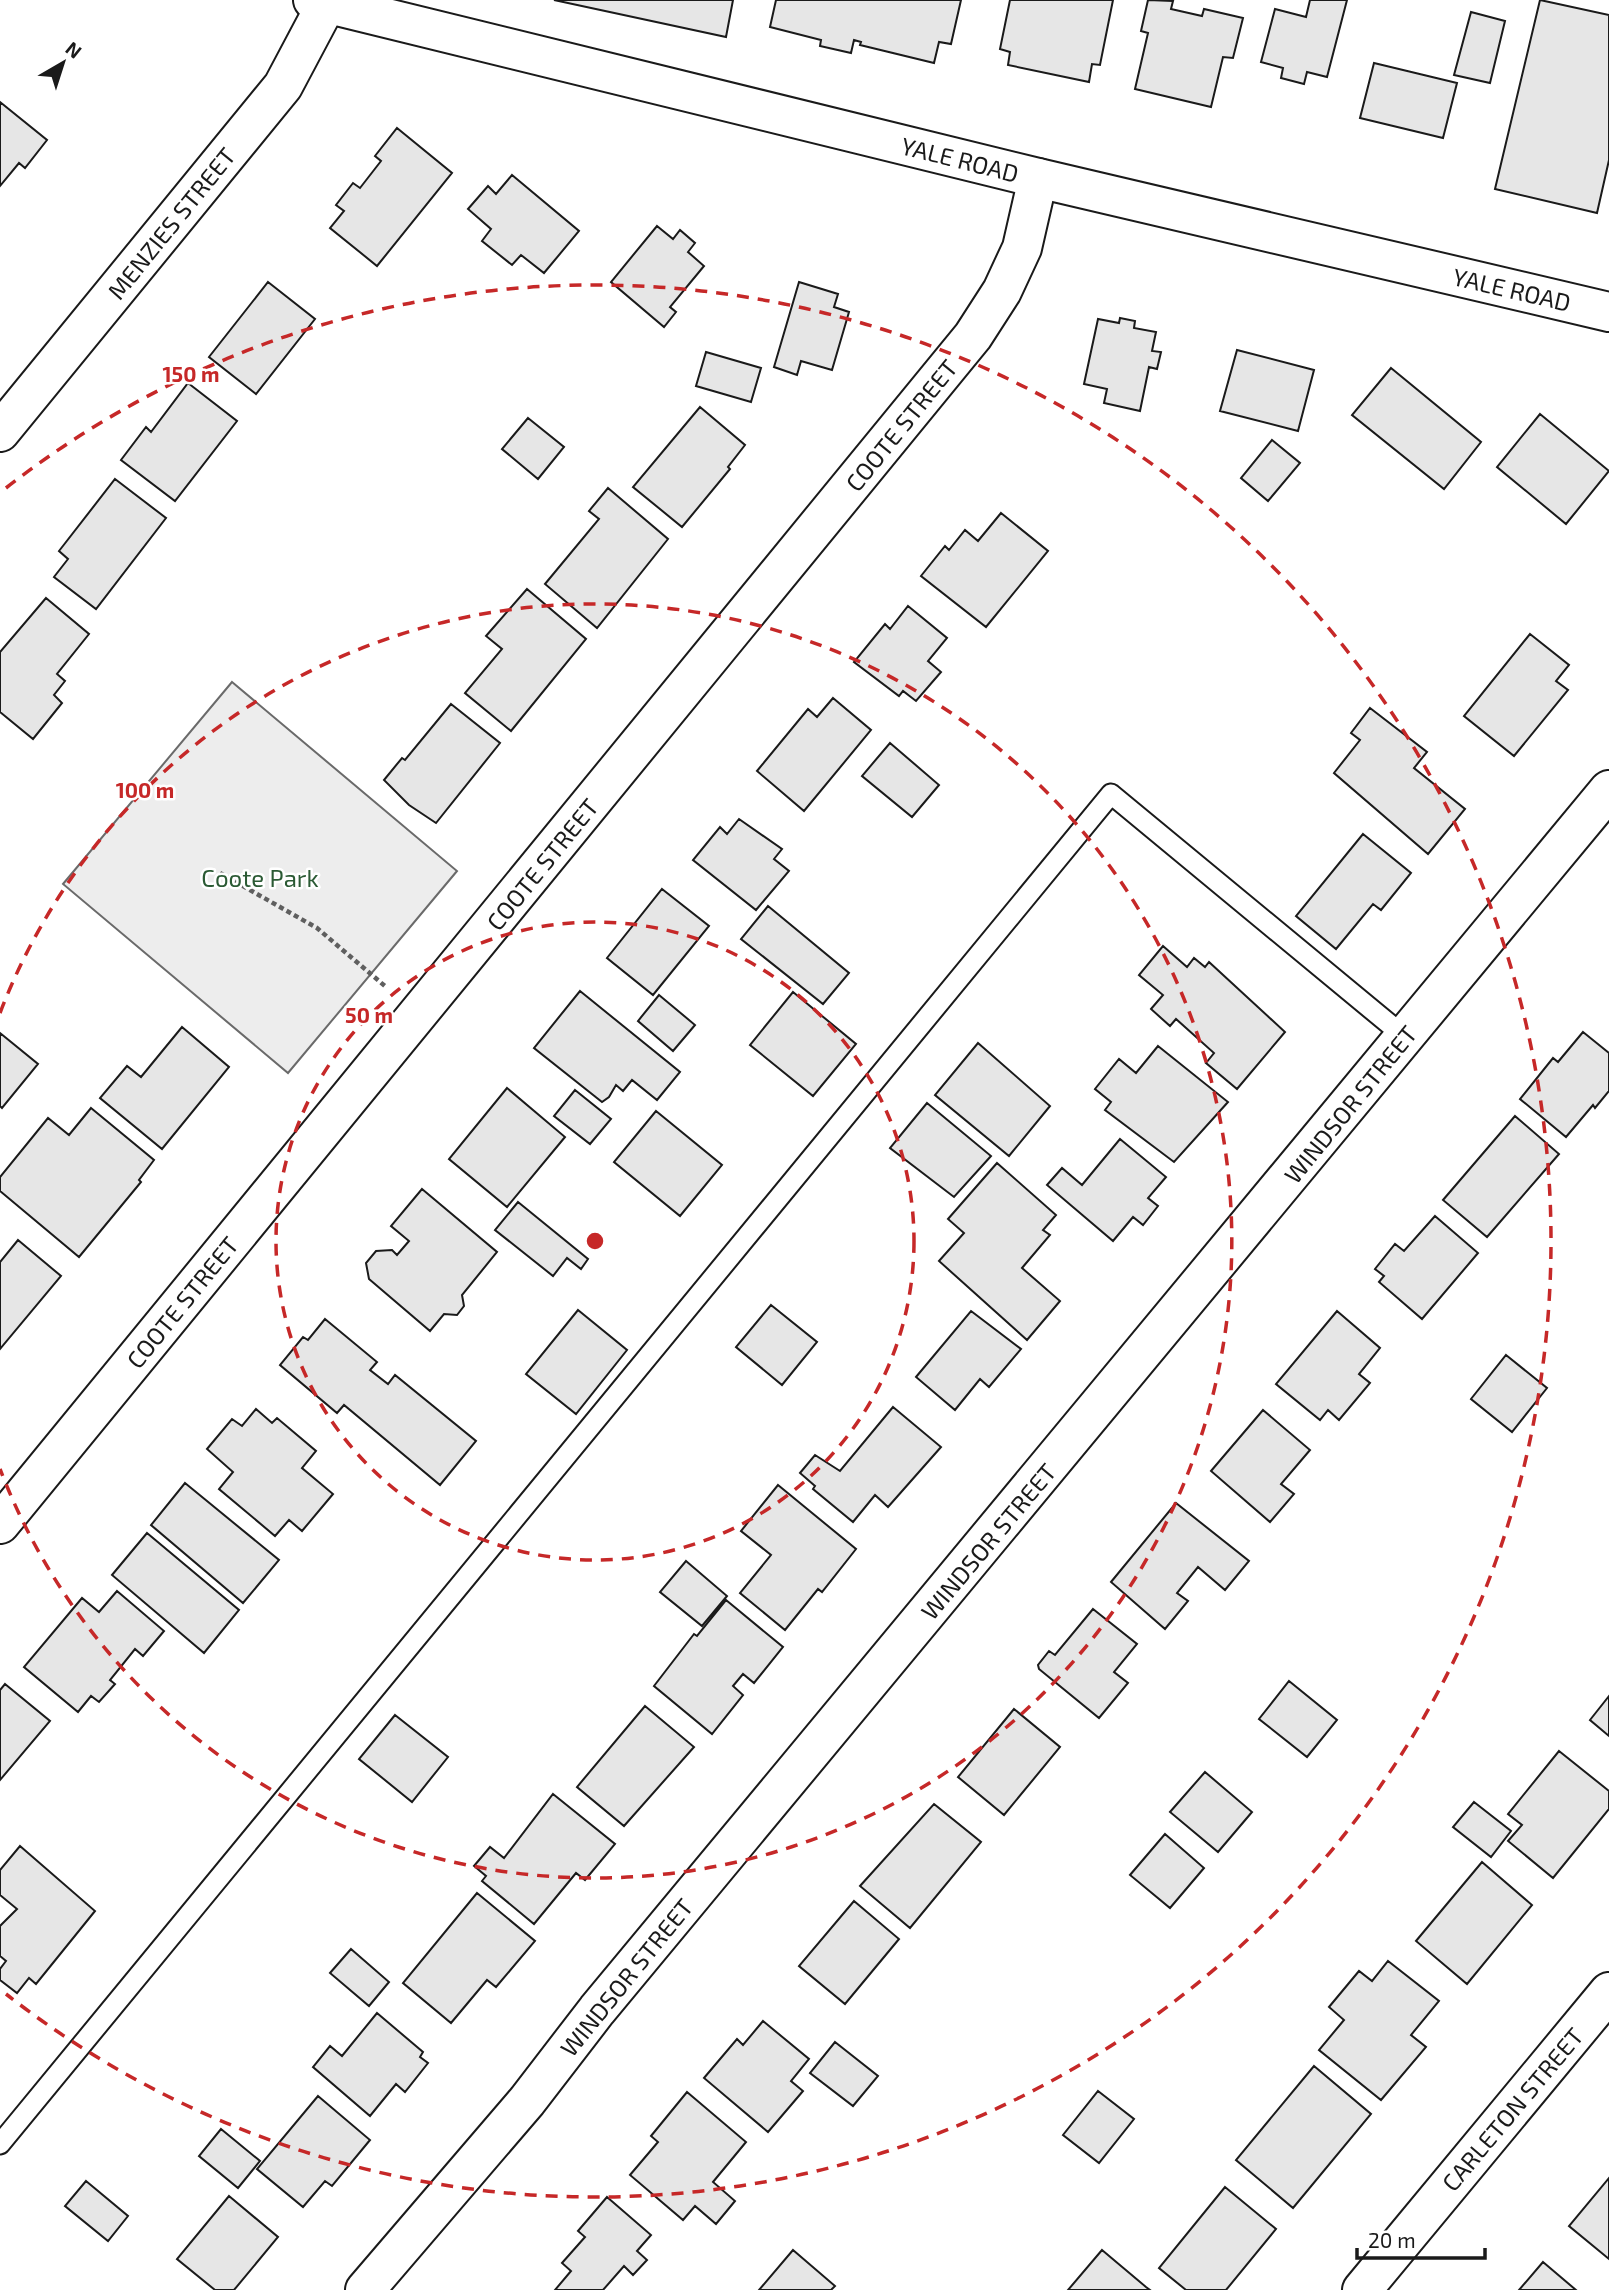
<svg xmlns="http://www.w3.org/2000/svg" width="1609" height="2290" font-family="'Exo 2',sans-serif">
<rect width="100%" height="100%" fill="#fff"/>
<!-- built -->
<path fill="#ededed" stroke="#6a6a6a" stroke-width="2" d="M 232,682 L 457,871 L 288,1073 L 63,884 Z"/>
<!-- building -->
<path fill="#e6e6e6" stroke="#1a1a1a" stroke-width="2" d="M 554,0 L 733,0 L 726,37 Z
M 776,0 L 961,0 L 951,44 L 939,42 L 934,63 L 860,45 L 861,42 L 854,40 L 851,53 L 820,46 L 821,40 L 770,27 Z
M 1010,0 L 1113,0 L 1100,65 L 1092,64 L 1089,82 L 1008,65 L 1010,52 L 1000,49 Z
M 1148,0 L 1173,1 L 1171,9 L 1202,16 L 1204,9 L 1243,18 L 1233,58 L 1223,57 L 1211,107 L 1135,89 L 1148,33 L 1141,31 Z
M 1310,0 L 1347,0 L 1327,77 L 1307,72 L 1304,84 L 1281,78 L 1283,68 L 1261,62 L 1275,9 L 1306,17 Z
M 1540,0 L 1609,15 L 1609,160 L 1597,213 L 1495,189 Z
M 1471,12 L 1505,21 L 1490,83 L 1454,75 Z
M 1374,63 L 1457,83 L 1443,138 L 1360,118 Z
M 0,102 L 47,140 L 25,168 L 19,163 L 0,186 Z
M 397,128 L 452,173 L 377,266 L 330,228 L 344,211 L 336,205 L 353,183 L 360,188 L 381,161 L 375,156 Z
M 512,175 L 579,231 L 544,273 L 521,255 L 512,265 L 482,241 L 491,229 L 468,209 L 488,186 L 496,194 Z
M 657,226 L 673,239 L 680,230 L 695,243 L 688,252 L 704,266 L 670,307 L 676,312 L 664,327 L 611,282 Z
M 268,282 L 315,319 L 256,394 L 209,357 Z
M 799,282 L 838,294 L 834,307 L 849,312 L 832,370 L 801,361 L 797,375 L 774,367 Z
M 1120,318 L 1135,321 L 1134,328 L 1156,332 L 1152,351 L 1161,352 L 1157,369 L 1149,367 L 1140,411 L 1104,403 L 1107,389 L 1084,384 L 1098,319 L 1119,323 Z
M 1237,350 L 1314,370 L 1298,431 L 1220,411 Z
M 706,352 L 761,368 L 751,402 L 696,386 Z
M 1391,368 L 1481,442 L 1444,489 L 1352,415 Z
M 188,383 L 237,421 L 175,501 L 121,460 L 146,427 L 151,432 Z
M 700,407 L 745,445 L 728,467 L 730,469 L 682,527 L 633,487 Z
M 1540,414 L 1609,471 L 1566,524 L 1497,467 Z
M 528,418 L 564,447 L 538,479 L 502,449 Z
M 1272,440 L 1300,463 L 1268,501 L 1241,478 Z
M 115,479 L 166,518 L 96,609 L 54,577 L 68,559 L 59,551 Z
M 608,488 L 668,539 L 597,628 L 545,584 L 599,519 L 589,511 Z
M 1001,513 L 1048,551 L 986,627 L 921,576 L 945,546 L 949,550 L 965,530 L 978,541 Z
M 527,589 L 586,639 L 511,731 L 465,693 L 502,649 L 486,636 Z
M 46,598 L 89,634 L 57,674 L 65,681 L 54,695 L 62,703 L 33,739 L 0,712 L 0,652 Z
M 908,606 L 947,638 L 928,661 L 941,672 L 916,701 L 903,691 L 899,696 L 854,662 L 885,624 L 890,629 Z
M 1530,634 L 1569,665 L 1556,681 L 1568,690 L 1514,756 L 1464,716 Z
M 833,698 L 871,730 L 804,811 L 757,771 L 808,709 L 817,717 Z
M 451,704 L 500,743 L 436,823 L 409,805 L 384,780 L 402,758 L 405,760 Z
M 1370,708 L 1427,752 L 1414,768 L 1465,809 L 1428,854 L 1334,773 L 1360,740 L 1351,733 Z
M 890,743 L 939,785 L 912,817 L 862,776 Z
M 739,819 L 782,849 L 774,859 L 789,871 L 756,910 L 693,860 L 720,827 L 727,834 Z
M 1363,834 L 1411,873 L 1381,910 L 1373,904 L 1336,949 L 1296,916 Z
M 662,889 L 709,926 L 653,995 L 607,958 Z
M 768,906 L 849,973 L 823,1004 L 741,939 Z
M 1163,946 L 1187,967 L 1194,958 L 1205,967 L 1209,962 L 1285,1032 L 1237,1089 L 1206,1063 L 1214,1053 L 1176,1019 L 1170,1026 L 1151,1009 L 1163,995 L 1139,975 Z
M 580,991 L 680,1072 L 657,1100 L 632,1080 L 623,1091 L 616,1085 L 609,1097 L 602,1102 L 534,1048 Z
M 793,992 L 856,1044 L 813,1096 L 750,1045 Z
M 659,995 L 695,1025 L 673,1051 L 638,1021 Z
M 182,1027 L 229,1067 L 162,1149 L 100,1098 L 127,1066 L 141,1077 Z
M 1583,1032 L 1609,1053 L 1609,1091 L 1595,1108 L 1593,1105 L 1566,1137 L 1520,1099 L 1553,1058 L 1558,1062 Z
M 0,1033 L 38,1064 L 2,1108 L 0,1106 Z
M 978,1043 L 1050,1106 L 1009,1156 L 935,1095 Z
M 1158,1046 L 1228,1102 L 1174,1162 L 1105,1110 L 1111,1102 L 1095,1089 L 1119,1059 L 1136,1073 Z
M 507,1088 L 565,1137 L 507,1207 L 449,1159 Z
M 575,1090 L 611,1119 L 590,1144 L 554,1116 Z
M 927,1103 L 991,1156 L 954,1197 L 890,1148 Z
M 91,1108 L 154,1160 L 139,1180 L 141,1182 L 79,1257 L 0,1191 L 0,1177 L 48,1118 L 69,1135 Z
M 656,1111 L 722,1165 L 680,1216 L 614,1162 Z
M 1515,1116 L 1559,1154 L 1487,1237 L 1443,1200 Z
M 1120,1139 L 1166,1177 L 1148,1198 L 1158,1206 L 1143,1225 L 1133,1217 L 1113,1241 L 1047,1185 L 1062,1168 L 1082,1185 Z
M 997,1163 L 1056,1215 L 1043,1230 L 1050,1235 L 1022,1268 L 1060,1301 L 1027,1340 L 939,1261 L 964,1233 L 948,1219 Z
M 422,1189 L 497,1252 L 462,1295 L 464,1306 L 457,1315 L 444,1314 L 430,1331 L 369,1279 L 366,1263 L 376,1251 L 392,1250 L 397,1255 L 409,1241 L 391,1226 Z
M 518,1202 L 588,1259 L 581,1269 L 567,1258 L 553,1276 L 495,1230 Z
M 1435,1216 L 1478,1253 L 1422,1319 L 1379,1282 L 1384,1276 L 1375,1269 L 1395,1244 L 1404,1251 Z
M 18,1240 L 61,1276 L 0,1349 L 0,1262 Z
M 771,1305 L 817,1342 L 782,1385 L 736,1347 Z
M 578,1310 L 627,1350 L 576,1414 L 526,1374 Z
M 971,1311 L 1021,1349 L 989,1387 L 980,1379 L 955,1410 L 916,1377 Z
M 1337,1311 L 1380,1348 L 1359,1374 L 1370,1383 L 1339,1420 L 1328,1410 L 1320,1420 L 1276,1384 Z
M 325,1319 L 377,1362 L 370,1370 L 388,1384 L 395,1375 L 476,1441 L 440,1485 L 344,1405 L 337,1413 L 280,1365 L 303,1337 L 308,1340 Z
M 1506,1355 L 1547,1388 L 1512,1432 L 1471,1399 Z
M 893,1407 L 941,1447 L 888,1507 L 875,1495 L 853,1522 L 813,1489 L 815,1486 L 800,1473 L 815,1455 L 840,1471 Z
M 256,1409 L 272,1423 L 277,1418 L 316,1451 L 302,1468 L 333,1494 L 302,1531 L 289,1520 L 275,1536 L 219,1489 L 233,1472 L 207,1449 L 232,1419 L 242,1426 Z
M 1263,1410 L 1310,1450 L 1281,1484 L 1294,1494 L 1270,1522 L 1211,1471 Z
M 185,1483 L 279,1560 L 243,1603 L 151,1525 Z
M 778,1485 L 856,1549 L 822,1592 L 818,1589 L 785,1630 L 740,1593 L 771,1555 L 741,1531 Z
M 1176,1503 L 1249,1561 L 1225,1590 L 1198,1567 L 1177,1593 L 1188,1601 L 1165,1629 L 1111,1582 Z
M 147,1533 L 239,1610 L 204,1653 L 112,1575 Z
M 686,1561 L 727,1596 L 702,1626 L 660,1592 Z
M 117,1591 L 164,1631 L 143,1656 L 135,1649 L 110,1680 L 115,1684 L 99,1702 L 91,1696 L 78,1712 L 24,1667 L 82,1598 L 99,1612 Z
M 726,1600 L 783,1647 L 754,1683 L 743,1674 L 733,1686 L 743,1695 L 712,1734 L 654,1686 L 694,1634 L 697,1636 Z
M 1093,1609 L 1137,1644 L 1114,1672 L 1128,1683 L 1099,1718 L 1039,1669 L 1038,1665 L 1049,1651 L 1055,1655 Z
M 1289,1681 L 1337,1720 L 1307,1757 L 1259,1719 Z
M 5,1684 L 50,1721 L 0,1780 L 0,1690 Z
M 1609,1696 L 1609,1736 L 1590,1720 Z
M 645,1706 L 694,1747 L 624,1826 L 577,1787 Z
M 1014,1709 L 1060,1747 L 1004,1815 L 958,1777 Z
M 395,1715 L 448,1757 L 412,1802 L 359,1759 Z
M 1559,1751 L 1609,1791 L 1609,1809 L 1553,1878 L 1508,1841 L 1522,1825 L 1508,1814 Z
M 1205,1772 L 1252,1812 L 1218,1852 L 1170,1812 Z
M 553,1794 L 615,1844 L 585,1880 L 576,1873 L 534,1924 L 482,1881 L 486,1876 L 474,1866 L 490,1847 L 504,1858 Z
M 1474,1802 L 1511,1831 L 1491,1857 L 1453,1827 Z
M 934,1804 L 981,1842 L 910,1928 L 860,1886 Z
M 1165,1834 L 1204,1868 L 1170,1908 L 1130,1875 Z
M 20,1846 L 95,1911 L 36,1984 L 29,1978 L 17,1993 L 0,1980 L 0,1969 L 6,1961 L 0,1956 L 0,1926 L 17,1909 L 0,1895 L 0,1870 Z
M 1482,1862 L 1532,1905 L 1467,1984 L 1416,1941 Z
M 477,1893 L 535,1941 L 496,1987 L 487,1980 L 451,2023 L 403,1983 Z
M 854,1901 L 899,1939 L 845,2004 L 799,1966 Z
M 351,1949 L 389,1982 L 369,2006 L 330,1973 Z
M 1388,1961 L 1439,2001 L 1411,2035 L 1426,2047 L 1381,2100 L 1319,2050 L 1344,2020 L 1329,2007 L 1359,1971 L 1372,1981 Z
M 377,2013 L 423,2052 L 420,2057 L 428,2063 L 405,2092 L 396,2084 L 370,2116 L 313,2067 L 330,2046 L 342,2056 Z
M 763,2021 L 809,2059 L 791,2081 L 803,2091 L 768,2132 L 704,2078 L 737,2039 L 743,2045 Z
M 835,2042 L 878,2076 L 853,2106 L 810,2073 Z
M 1314,2066 L 1371,2114 L 1293,2208 L 1236,2160 Z
M 1098,2091 L 1134,2119 L 1099,2163 L 1063,2135 Z
M 687,2092 L 746,2142 L 713,2182 L 735,2201 L 716,2224 L 695,2206 L 683,2220 L 630,2175 L 658,2142 L 651,2136 Z
M 318,2096 L 370,2140 L 332,2186 L 325,2181 L 303,2207 L 257,2169 Z
M 221,2129 L 260,2161 L 238,2188 L 199,2156 Z
M 1609,2178 L 1609,2259 L 1569,2226 Z
M 86,2181 L 128,2216 L 108,2241 L 65,2206 Z
M 1225,2187 L 1276,2229 L 1226,2290 L 1186,2290 L 1159,2268 Z
M 229,2196 L 278,2237 L 234,2290 L 215,2290 L 177,2259 Z
M 607,2197 L 651,2235 L 637,2251 L 647,2260 L 633,2275 L 624,2266 L 603,2290 L 555,2290 L 571,2271 L 562,2263 L 585,2237 L 578,2231 Z
M 793,2250 L 835,2286 L 831,2290 L 759,2290 Z
M 1102,2250 L 1146,2287 L 1150,2290 L 1068,2290 Z
M 1543,2262 L 1576,2290 L 1519,2290 Z"/>
<g fill="none" stroke-linecap="round" stroke-linejoin="round">
<!-- lane casing -->
<g stroke="#1a1a1a" stroke-width="23">
<path id="lane" d="M 0,2144 L 1111,794 L 1405,1037"/>
</g>
<!-- street casing -->
<g stroke="#1a1a1a" stroke-width="42">
<path id="street" d="M 0,432 L 283,86 L 327,3
M 0,1524 L 973,336 L 1002,291 L 1022,248 L 1038,178
M 365,2290 L 527,2101 L 597,2010 L 1609,790
M 1362,2290 L 1609,1992"/>
</g>
<!-- secondary casing -->
<g stroke="#1a1a1a" stroke-width="42">
<path id="secondary" d="M 313,0 L 1038,178 L 1609,312"/>
</g>
<!-- path -->
<path stroke="#5f5f5f" stroke-width="4.5" stroke-dasharray="5 3.5" stroke-linecap="butt" d="M 220,873 L 317,928 L 386,987"/>
<!-- lane -->
<use href="#lane" stroke="#fff" stroke-width="19"/>
<!-- street -->
<use href="#street" stroke="#fff" stroke-width="38"/>
<!-- secondary -->
<use href="#secondary" stroke="#fff" stroke-width="38"/>
</g>
<!-- distance rings -->
<g fill="none" stroke="#c62828" stroke-width="3.5" stroke-dasharray="12 9">
<circle cx="595" cy="1241" r="319"/>
<path d="M0 1013A637 637 0 1 1 0 1469"/>
<path d="M6 488A956 956 0 1 1 6 1994"/>
</g>
<g text-anchor="middle" dominant-baseline="central" stroke-width="5" stroke-linejoin="round" paint-order="stroke">
<!-- street labels -->
<g font-size="24" fill="#1a1a1a" stroke="#fff">
<text transform="translate(960 159) rotate(14)">YALE ROAD</text>
<text transform="translate(171 223) rotate(-51)">MENZIES STREET</text>
<text transform="translate(1512 289) rotate(13)">YALE ROAD</text>
<text transform="translate(901 425) rotate(-51)">COOTE STREET</text>
<text transform="translate(542 864) rotate(-51)">COOTE STREET</text>
<text transform="translate(1350 1104) rotate(-51)">WINDSOR STREET</text>
<text transform="translate(182 1302) rotate(-51)">COOTE STREET</text>
<text transform="translate(988 1541) rotate(-50)">WINDSOR STREET</text>
<text transform="translate(626 1977) rotate(-51)">WINDSOR STREET</text>
<text transform="translate(1512 2109) rotate(-50)">CARLETON STREET</text>
</g>
<!-- park labels -->
<g font-size="24" fill="#2b5a34" stroke="#fff">
<text x="260" y="877">Coote Park</text>
</g>
</g>
<circle cx="595" cy="1241" r="10" fill="#c62828" stroke="#fff" stroke-width="3.5"/>
<g font-size="21" text-anchor="middle" font-weight="bold" fill="#c62828" stroke="#fff" stroke-width="5" stroke-linejoin="round" paint-order="stroke">
<text x="191" y="382">150 m</text>
<text x="145" y="798">100 m</text>
<text x="369" y="1023">50 m</text>
</g>
<!-- north arrow -->
<g transform="translate(63 63) rotate(39)" stroke="#ffffff" stroke-width="5" paint-order="stroke">
<path d="M0-5L12 26L0 18L-12 26Z" fill="#1a1a1a"/>
<text y="-10" font-size="19" font-weight="bold" text-anchor="middle" fill="#1a1a1a">N</text>
</g>
<!-- scale -->
<path d="M1357 2248v10h128v-10" fill="none" stroke="#1a1a1a" stroke-width="3.5"/>
<text x="1368" y="2248" font-size="21" fill="#1a1a1a" stroke="#ffffff" stroke-width="5" paint-order="stroke">20 m</text>
</svg>
